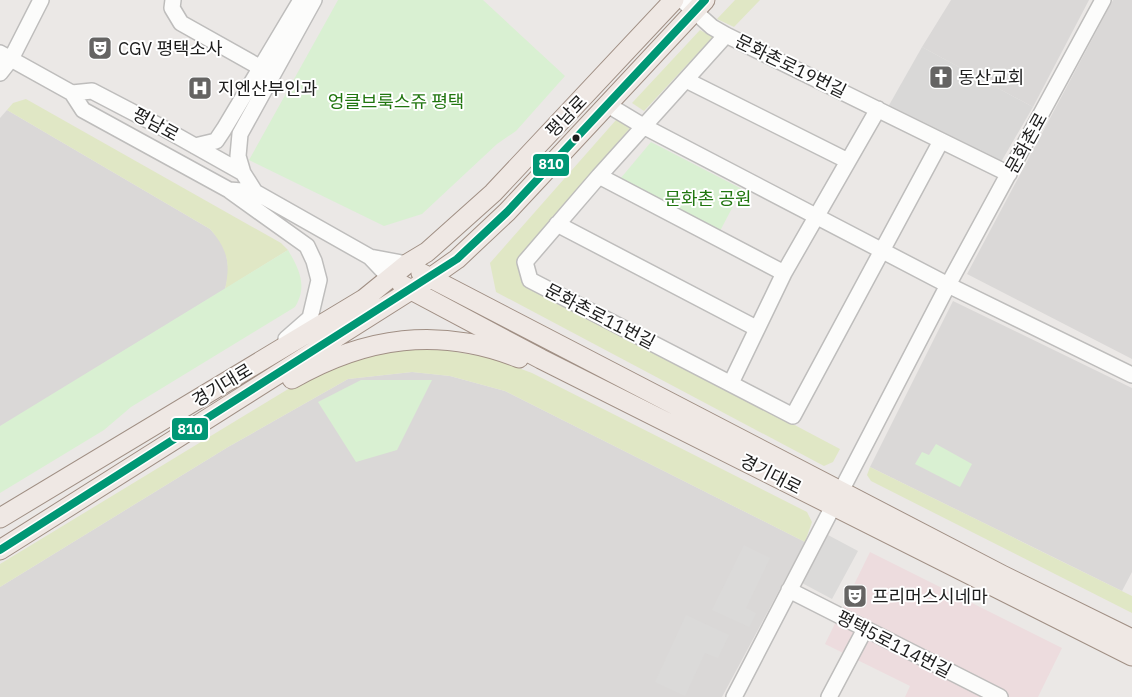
<svg xmlns="http://www.w3.org/2000/svg" width="1132" height="697" font-family="'IBM Plex Sans','Noto Sans KR',sans-serif">
<rect width="100%" height="100%" fill="#ebe8e6"/>
<!-- residential -->
<path fill="#dad8d7" d="M 951,0 L 1089,0 L 1033,107 L 922,47 Z
M 1113,0 L 1132,0 L 1132,359 L 967,274 Z
M 7,110 L 210,229 L 225,246 L 229,273 L 225,289 L 0,427 L 0,118 Z
M 953,301 L 1132,388 L 1132,572 L 1122,591 L 870,467 Z
M 412,372 L 450,376 L 505,391 L 805,542 L 722,697 L 0,697 L 0,587 L 228,447 L 348,379 Z"/>
<!-- commercial -->
<path fill="#eddcde" d="M 870,552 L 1062,648 L 1038,697 L 905,697 L 910,686 L 825,644 Z"/>
<!-- religious -->
<path fill="#d9d8d7" d="M 922,47 L 1033,107 L 1001,162 L 888,107 Z"/>
<!-- grass -->
<path fill="#e0e7c5" d="M 735,0 L 760,0 L 734,27 L 717,19 Z
M 700,30 L 713,37 L 644,111 L 632,103 Z
M 26,99 L 281,243 L 288,250 L 225,289 C 231,262 227,249 210,229 L 7,110 L 13,103 Z
M 616,120 L 630,128 L 517,259 L 521,280 L 840,449 L 833,462 L 824,466 L 496,292 L 490,263 Z
M 406,347 L 444,350 L 492,358 L 532,373 L 807,512 L 812,522 L 805,542 L 505,391 L 450,376 L 412,372 L 348,379 L 228,447 L 0,587 L 0,564 L 313,374 L 367,353 Z
M 870,467 L 1132,596 L 1132,613 L 871,481 L 867,475 Z"/>
<!-- park -->
<path fill="#d9f0d2" d="M 338,0 L 483,0 L 565,76 L 516,131 L 497,144 L 422,214 L 384,226 L 249,160 Z
M 651,142 L 742,189 L 720,231 L 620,179 Z
M 288,250 C 299,269 308,286 295,307 L 131,407 L 104,430 L 0,493 L 0,426 Z
M 361,380 L 432,380 L 397,450 L 356,462 L 318,402 Z
M 936,444 L 972,464 L 960,487 L 915,464 L 922,452 L 929,455 Z"/>
<!-- parking -->
<path fill="#dbdad9" d="M 828,535 L 858,551 L 832,599 L 802,583 Z
M 744,545 L 770,558 L 746,608 L 756,613 L 749,627 L 712,610 Z
M 686,615 L 729,635 L 718,658 L 705,653 L 685,696 L 655,682 Z"/>
<g fill="none" stroke-linecap="round" stroke-linejoin="round">
<!-- minor casing -->
<g stroke="#bebdbc" stroke-width="18">
<path id="minor" d="M 173,0 L 172,8 L 181,23 L 261,68
M 682,0 L 712,27 L 726,35 L 1009,174
M 1103,0 L 948,285 L 1132,375
M 726,35 L 599,176 L 525,262 L 530,280 L 793,416 L 941,141
M 0,53 L 72,93 L 83,110 L 229,190 L 255,192 L 370,257 L 391,279
M 0,73 L 11,59 L 41,0
M 686,80 L 848,161
M 72,93 L 92,91 L 163,128 L 243,173 L 255,192
M 608,105 L 643,126 L 948,285 L 734,697
M 195,146 L 216,141 L 224,129 L 301,0
M 243,173 L 238,156 L 240,134 L 314,0
M 599,176 L 784,273
M 230,191 L 307,246 L 314,261 L 319,280 L 310,318 L 286,339
M 557,224 L 756,328
M 370,257 L 407,264
M 731,383 L 784,273 L 878,109
M 789,590 L 1000,697
M 829,697 L 865,629"/>
</g>
<!-- major casing -->
<g stroke="#a08f84" stroke-width="21">
<path id="major" d="M 421,273 L 1002,575 L 1132,639
M 402,285 L 541,359 L 1132,656
M 292,379 C 365,337 439,326 519,358
M 0,518 L 364,299 L 407,264 L 427,252 L 493,193 L 674,0
M 0,550 L 430,278 L 457,259 L 507,212 L 705,0"/>
</g>
<!-- minor -->
<use href="#minor" stroke="#fcfcfb" stroke-width="15"/>
<!-- major -->
<use href="#major" stroke="#efe8e4" stroke-width="19"/>
<!-- bus-1 casing -->
<g stroke="#fff" stroke-width="11">
<path id="bus-1" d="M 0,550 L 457,259 L 507,212 L 705,0"/>
</g>
<!-- bus-1 -->
<use href="#bus-1" stroke="#009775" stroke-width="8"/>
</g>
<!-- icons -->
<defs>
<g id="theatre-square" transform="scale(1.25)"><rect x="-9" y="-9" width="18" height="18" rx="4" fill="#656463" stroke="#fff"/><path d="M-5-5.5Q0-4 5-5.5V0Q5 5 0 6Q-5 5-5 0ZM-3.3-2.5H-1v1.5H-3.3ZM1-2.5H3.3v1.5H1ZM-2.8 1Q0 5.5 2.8 1Z" fill="#fff"/></g>
<g id="church-square" transform="scale(1.25)"><rect x="-9" y="-9" width="18" height="18" rx="4" fill="#656463" stroke="#fff"/><path d="M-1.2-6h2.4v3.5h3.3v2.4h-3.3V6h-2.4V-.1h-3.3v-2.4h3.3Z" fill="#fff"/></g>
<g id="hospital-square" transform="scale(1.25)"><rect x="-9" y="-9" width="18" height="18" rx="4" fill="#656463" stroke="#fff"/><path d="M-5-5h3v3.5h4V-5h3V5h-3V1.5h-4V5h-3Z" fill="#fff"/></g>
</defs>
<g fill-rule="evenodd">
<use href="#theatre-square" x="100" y="48"/>
<use href="#church-square" x="941" y="77"/>
<use href="#hospital-square" x="200" y="88"/>
<use href="#theatre-square" x="855" y="596"/>
</g>
<!-- markers -->
<circle fill="#1d1d1d" stroke="#fff" stroke-width="2" cx="576" cy="138" r="4.5"/>
<g text-anchor="middle" dominant-baseline="central" stroke-width="4" stroke-linejoin="round" paint-order="stroke">
<!-- poi labels -->
<g font-size="18" fill="#1d1d1d" stroke="#fff" text-anchor="start">
<text x="118" y="48">CGV 평택소사</text>
<text x="958" y="77">동산교회</text>
<text x="218" y="88">지엔산부인과</text>
<text x="872" y="596">프리머스시네마</text>
</g>
<!-- street labels -->
<g font-size="18" fill="#1d1d1d" stroke="#fff">
<text transform="translate(791 66) rotate(26)">문화촌로19번길</text>
<text transform="translate(566 116) rotate(-46)">평남로</text>
<text transform="translate(156 124) rotate(29)">평남로</text>
<text transform="translate(1026 143) rotate(-61)">문화촌로</text>
<text transform="translate(600 316) rotate(27)">문화촌로11번길</text>
<text transform="translate(222 385) rotate(-31)">경기대로</text>
<text transform="translate(771 474) rotate(27)">경기대로</text>
<text transform="translate(894 644) rotate(27)">평택5로114번길</text>
</g>
<!-- park labels -->
<g font-size="18" fill="#217610" stroke="#fff">
<text x="396" y="101">엉클브룩스쥬 평택</text>
<text x="708" y="198">문화촌 공원</text>
</g>
</g>
<g stroke="#fff" stroke-width="2">
<rect x="532" y="153" width="38" height="24" rx="5" fill="#009775"/>
<rect x="171" y="417" width="38" height="24" rx="5" fill="#009775"/>
</g>
<g font-size="14" text-anchor="middle" font-weight="bold" fill="#fff">
<text x="551" y="169">810</text>
<text x="190" y="434">810</text>
</g>
</svg>
